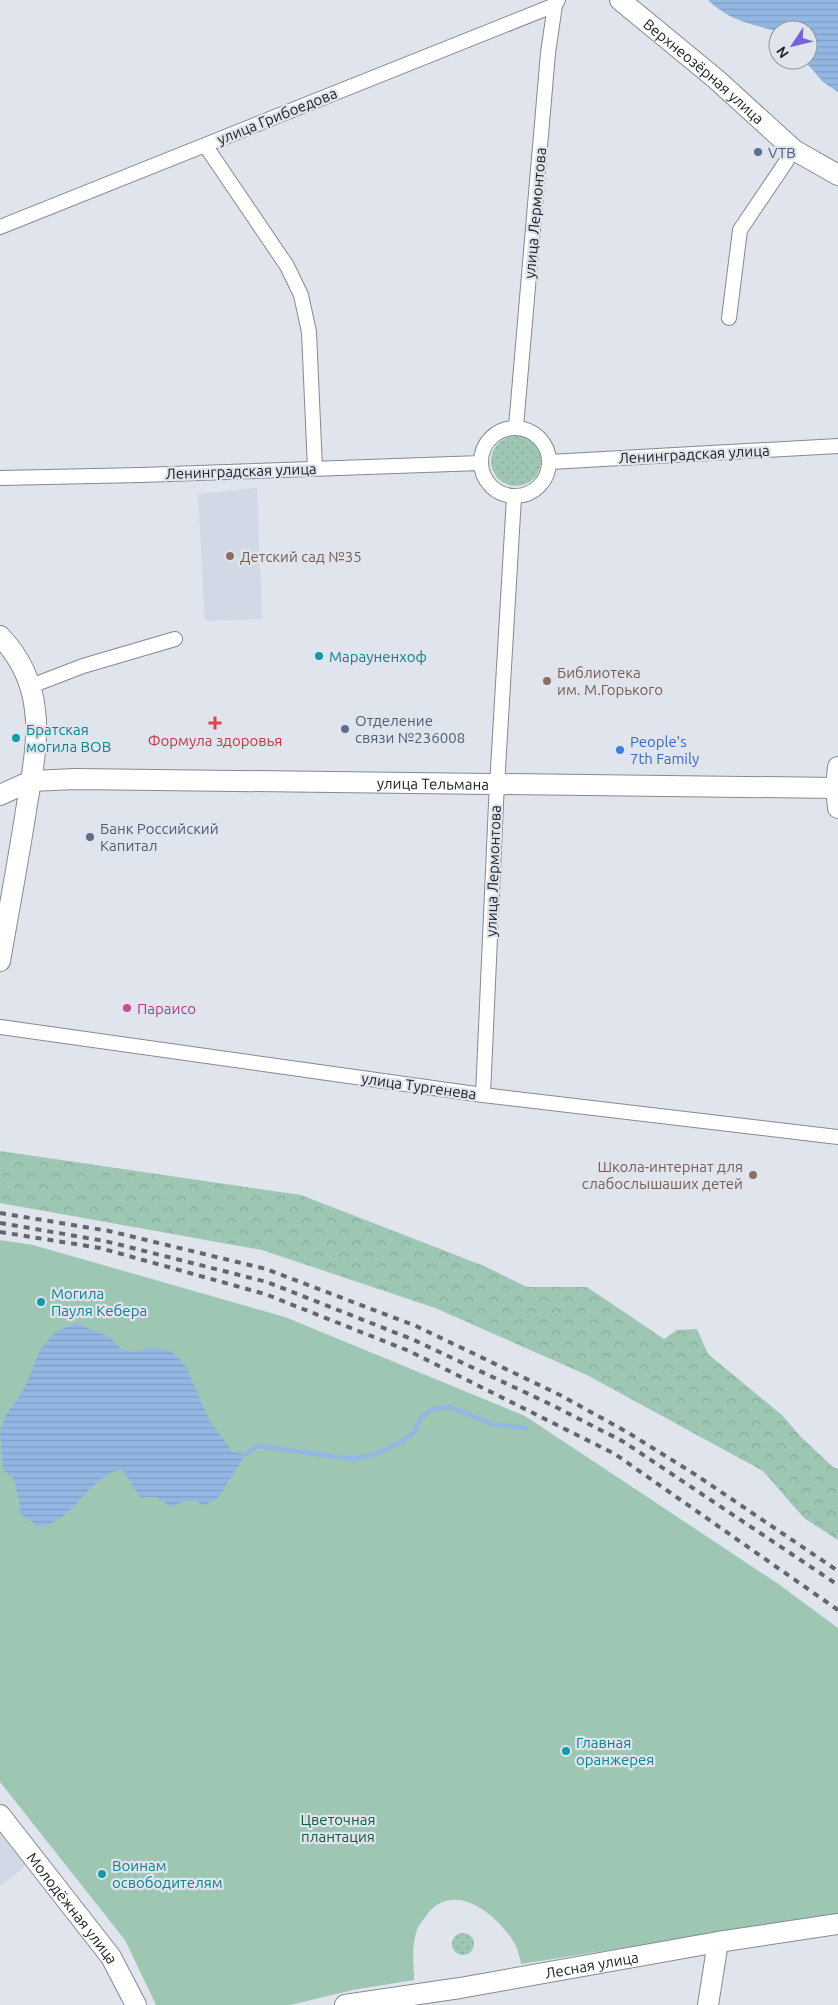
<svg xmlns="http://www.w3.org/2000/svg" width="838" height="2005" font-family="Ubuntu,sans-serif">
<defs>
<pattern id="grass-dots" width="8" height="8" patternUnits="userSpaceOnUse" patternTransform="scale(1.25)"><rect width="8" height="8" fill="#9ec7b3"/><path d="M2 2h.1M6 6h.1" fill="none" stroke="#88ab9a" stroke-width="1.8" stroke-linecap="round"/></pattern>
<pattern id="forest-crowns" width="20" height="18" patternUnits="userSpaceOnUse" patternTransform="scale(1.25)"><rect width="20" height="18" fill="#9ec7b3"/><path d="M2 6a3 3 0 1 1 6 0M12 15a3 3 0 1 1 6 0" fill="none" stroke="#88ab9a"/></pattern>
<pattern id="water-rules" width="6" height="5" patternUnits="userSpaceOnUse" patternTransform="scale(1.25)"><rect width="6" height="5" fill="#93b7e3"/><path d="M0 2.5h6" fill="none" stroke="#7e9dc3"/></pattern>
</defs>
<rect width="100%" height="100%" fill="#e0e4ec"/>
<!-- built -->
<path fill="#d1d9e7" d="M 257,488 L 262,619 L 205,621 L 198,494 Z
M 0,1827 L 29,1863 L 0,1886 Z"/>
<!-- grass -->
<path fill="url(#grass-dots)" d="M491 461a25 25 0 1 1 50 0a25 25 0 1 1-50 0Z
M452 1944a11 11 0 1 1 22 0a11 11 0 1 1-22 0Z"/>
<!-- forest -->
<path fill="url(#forest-crowns)" d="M 0,1151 L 301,1195 L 484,1266 L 527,1287 L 587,1287 L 664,1339 L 677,1330 L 697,1329 L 708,1354 L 782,1415 L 801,1437 L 833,1467 L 838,1469 L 838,1540 L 804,1518 L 763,1471 L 587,1375 L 435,1308 L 262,1250 L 0,1203 Z"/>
<!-- green -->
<path fill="#9ec7b3" d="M 0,1240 L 33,1245 L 285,1317 L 525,1416 L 777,1583 L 838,1628 L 838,1914 L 521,1964 C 520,1958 518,1951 516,1946 C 501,1918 458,1881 430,1911 C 426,1916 419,1924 417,1930 C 411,1946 414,1963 414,1980 L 353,1990 L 290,2005 L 156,2005 L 125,1940 L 0,1782 Z"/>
<!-- water -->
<path fill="url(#water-rules)" d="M 708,0 L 838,0 L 838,92 L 823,82 L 804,60 L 808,60 L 808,30 L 778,30 L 778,32 C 750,23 731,22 708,0 Z
M 76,1323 L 111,1338 L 120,1348 L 130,1352 L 154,1347 L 172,1352 L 186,1366 L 209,1420 L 233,1452 L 246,1454 L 217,1499 L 205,1505 C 190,1499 186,1499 172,1507 L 156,1497 L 140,1497 L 122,1469 C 86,1478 75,1520 40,1527 L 20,1514 L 19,1501 L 14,1479 L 3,1470 L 0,1431 L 5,1416 L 24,1389 L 40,1350 L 55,1332 Z"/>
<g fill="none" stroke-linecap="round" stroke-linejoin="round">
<!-- stream -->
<path stroke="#93b7e3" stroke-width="4.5" d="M 246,1454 L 257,1446 L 354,1459 L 376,1454 L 403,1441 L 415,1431 L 421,1417 L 433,1409 L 450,1407 L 492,1424 L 526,1428"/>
<!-- street casing -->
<g stroke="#858990" stroke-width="16">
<path id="street" d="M 205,145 L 287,266 L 301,295 L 309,332 L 315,469
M 0,227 L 555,5
M 729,318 L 740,230 L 794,150
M 516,427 L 548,53 L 555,5 L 558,0
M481 462a34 34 0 1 1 68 0a34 34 0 1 1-68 0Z
M 550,462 L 838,446
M 0,478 L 141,475 L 481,463
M 31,686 L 83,666 L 175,639
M 0,1027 L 483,1095 L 838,1137
M 483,1095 L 496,803 L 514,497"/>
</g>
<!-- secondary casing -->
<g stroke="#858990" stroke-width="22">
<g id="secondary">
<path id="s1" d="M 620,0 L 716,79 L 794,150 L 838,175"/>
<path d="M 0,636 C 19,656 32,682 35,710 C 39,739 32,775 27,804 C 19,857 9,909 0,961"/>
<path d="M 838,767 L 836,788 L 838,808"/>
<path id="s2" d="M 0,795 L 31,781 L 75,779 L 838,788"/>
<path id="s3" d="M 0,1815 L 111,1957 L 136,2005"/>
<path id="s4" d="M 345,2005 L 460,1988 L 718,1942 L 838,1924"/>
<path d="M 708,2005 L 718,1942"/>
</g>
</g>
<!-- street -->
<use href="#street" stroke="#fff" stroke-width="14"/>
<!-- secondary -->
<use href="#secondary" stroke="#fff" stroke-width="20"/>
<!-- rail -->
<path stroke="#64666b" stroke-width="4" stroke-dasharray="6 6" stroke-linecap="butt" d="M 0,1213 L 109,1231 L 266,1269 L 416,1326 L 560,1395 L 627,1432 L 696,1475 L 838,1571
M 0,1223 L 105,1241 L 267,1282 L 414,1340 L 554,1406 L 624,1442 L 838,1585
M 0,1232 L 100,1248 L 265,1294 L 409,1351 L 615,1454 L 838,1610"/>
</g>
<!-- markers -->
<g fill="#5c6f8a" stroke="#e0e4ec" stroke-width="2">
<circle cx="758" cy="152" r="5"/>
<circle cx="345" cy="729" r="5"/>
<circle cx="90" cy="837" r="5"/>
</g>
<g fill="#8d6e63" stroke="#e0e4ec" stroke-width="2">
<circle cx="230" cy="556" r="5"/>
<circle cx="547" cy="681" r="5"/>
<circle cx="753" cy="1175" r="5"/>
</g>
<g fill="#0f9aa8" stroke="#e0e4ec" stroke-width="2">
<circle cx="319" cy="656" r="5"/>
<circle cx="16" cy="738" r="5"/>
<circle cx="41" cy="1302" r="5"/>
<circle cx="566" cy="1751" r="5"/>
<circle cx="102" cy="1874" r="5"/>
</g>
<path fill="#e0444e" stroke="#e0e4ec" stroke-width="2" d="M212.5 715.5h5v5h5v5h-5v5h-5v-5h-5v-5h5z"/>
<circle fill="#3f7fe0" stroke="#e0e4ec" stroke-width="2" cx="620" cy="750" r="5"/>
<circle fill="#d1479c" stroke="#e0e4ec" stroke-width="2" cx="127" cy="1008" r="5"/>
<g text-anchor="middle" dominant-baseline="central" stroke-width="4.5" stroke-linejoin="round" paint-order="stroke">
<!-- street labels -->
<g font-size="15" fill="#202224" stroke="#e0e4ec">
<text stroke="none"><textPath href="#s1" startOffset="110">Верхнеозёрная улица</textPath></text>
<text transform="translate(277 116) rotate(-22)">улица Грибоедова</text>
<text transform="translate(535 213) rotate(-85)">улица Лермонтова</text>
<text transform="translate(694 454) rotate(-3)">Ленинградская улица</text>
<text transform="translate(241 471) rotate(-2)">Ленинградская улица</text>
<text stroke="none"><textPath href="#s2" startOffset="436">улица Тельмана</textPath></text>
<text transform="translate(493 871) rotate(-88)">улица Лермонтова</text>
<text transform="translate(419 1086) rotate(8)">улица Тургенева</text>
<text stroke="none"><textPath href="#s3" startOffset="118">Молодёжная улица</textPath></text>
<text stroke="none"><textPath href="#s4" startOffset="250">Лесная улица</textPath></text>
</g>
<!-- service labels -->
<g font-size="15" fill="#4e5e75" stroke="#e0e4ec" text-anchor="start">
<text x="768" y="152">VTB</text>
<text x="355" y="720">Отделение<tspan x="355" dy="17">связи №236008</tspan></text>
<text x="100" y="828">Банк Российский<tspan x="100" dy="17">Капитал</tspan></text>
</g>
<!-- education labels -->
<g font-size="15" fill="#785e54" stroke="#e0e4ec" text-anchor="start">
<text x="240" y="556">Детский сад №35</text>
<text x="557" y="672">Библиотека<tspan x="557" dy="17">им. М.Горького</tspan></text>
<text x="743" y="1166" text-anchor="end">Школа-интернат для<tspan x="743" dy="17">слабослышаших детей</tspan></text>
</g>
<!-- culture labels -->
<g font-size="15" fill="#0d838f" stroke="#e0e4ec" text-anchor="start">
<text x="329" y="656">Марауненхоф</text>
<text x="26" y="729">Братская<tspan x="26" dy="17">могила ВОВ</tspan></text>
<text x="51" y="1293">Могила<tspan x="51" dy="17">Пауля Кебера</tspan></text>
<text x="576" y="1742">Главная<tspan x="576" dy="17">оранжерея</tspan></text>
<text x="112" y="1865">Воинам<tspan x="112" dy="17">освободителям</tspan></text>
</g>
<!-- health labels -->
<g font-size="15" fill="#be3a42" stroke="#e0e4ec">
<text x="215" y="740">Формула здоровья</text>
</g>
<!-- shop labels -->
<g font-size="15" fill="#366cbe" stroke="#e0e4ec" text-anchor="start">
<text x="630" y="741">People's<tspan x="630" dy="17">7th Family</tspan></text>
</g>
<!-- hotel labels -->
<g font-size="15" fill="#b23c85" stroke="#e0e4ec" text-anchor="start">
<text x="137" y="1008">Параисо</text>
</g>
<!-- park labels -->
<g font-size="15" fill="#125b40" stroke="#e0e4ec">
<text x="338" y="1819">Цветочная<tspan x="338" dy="17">плантация</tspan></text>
</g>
</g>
<!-- north arrow -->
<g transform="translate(793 45) rotate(235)"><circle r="24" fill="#e0e4ec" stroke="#93969c"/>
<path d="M0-4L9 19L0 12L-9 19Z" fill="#7462dd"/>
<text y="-8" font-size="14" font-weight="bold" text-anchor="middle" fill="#202224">N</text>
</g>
</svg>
